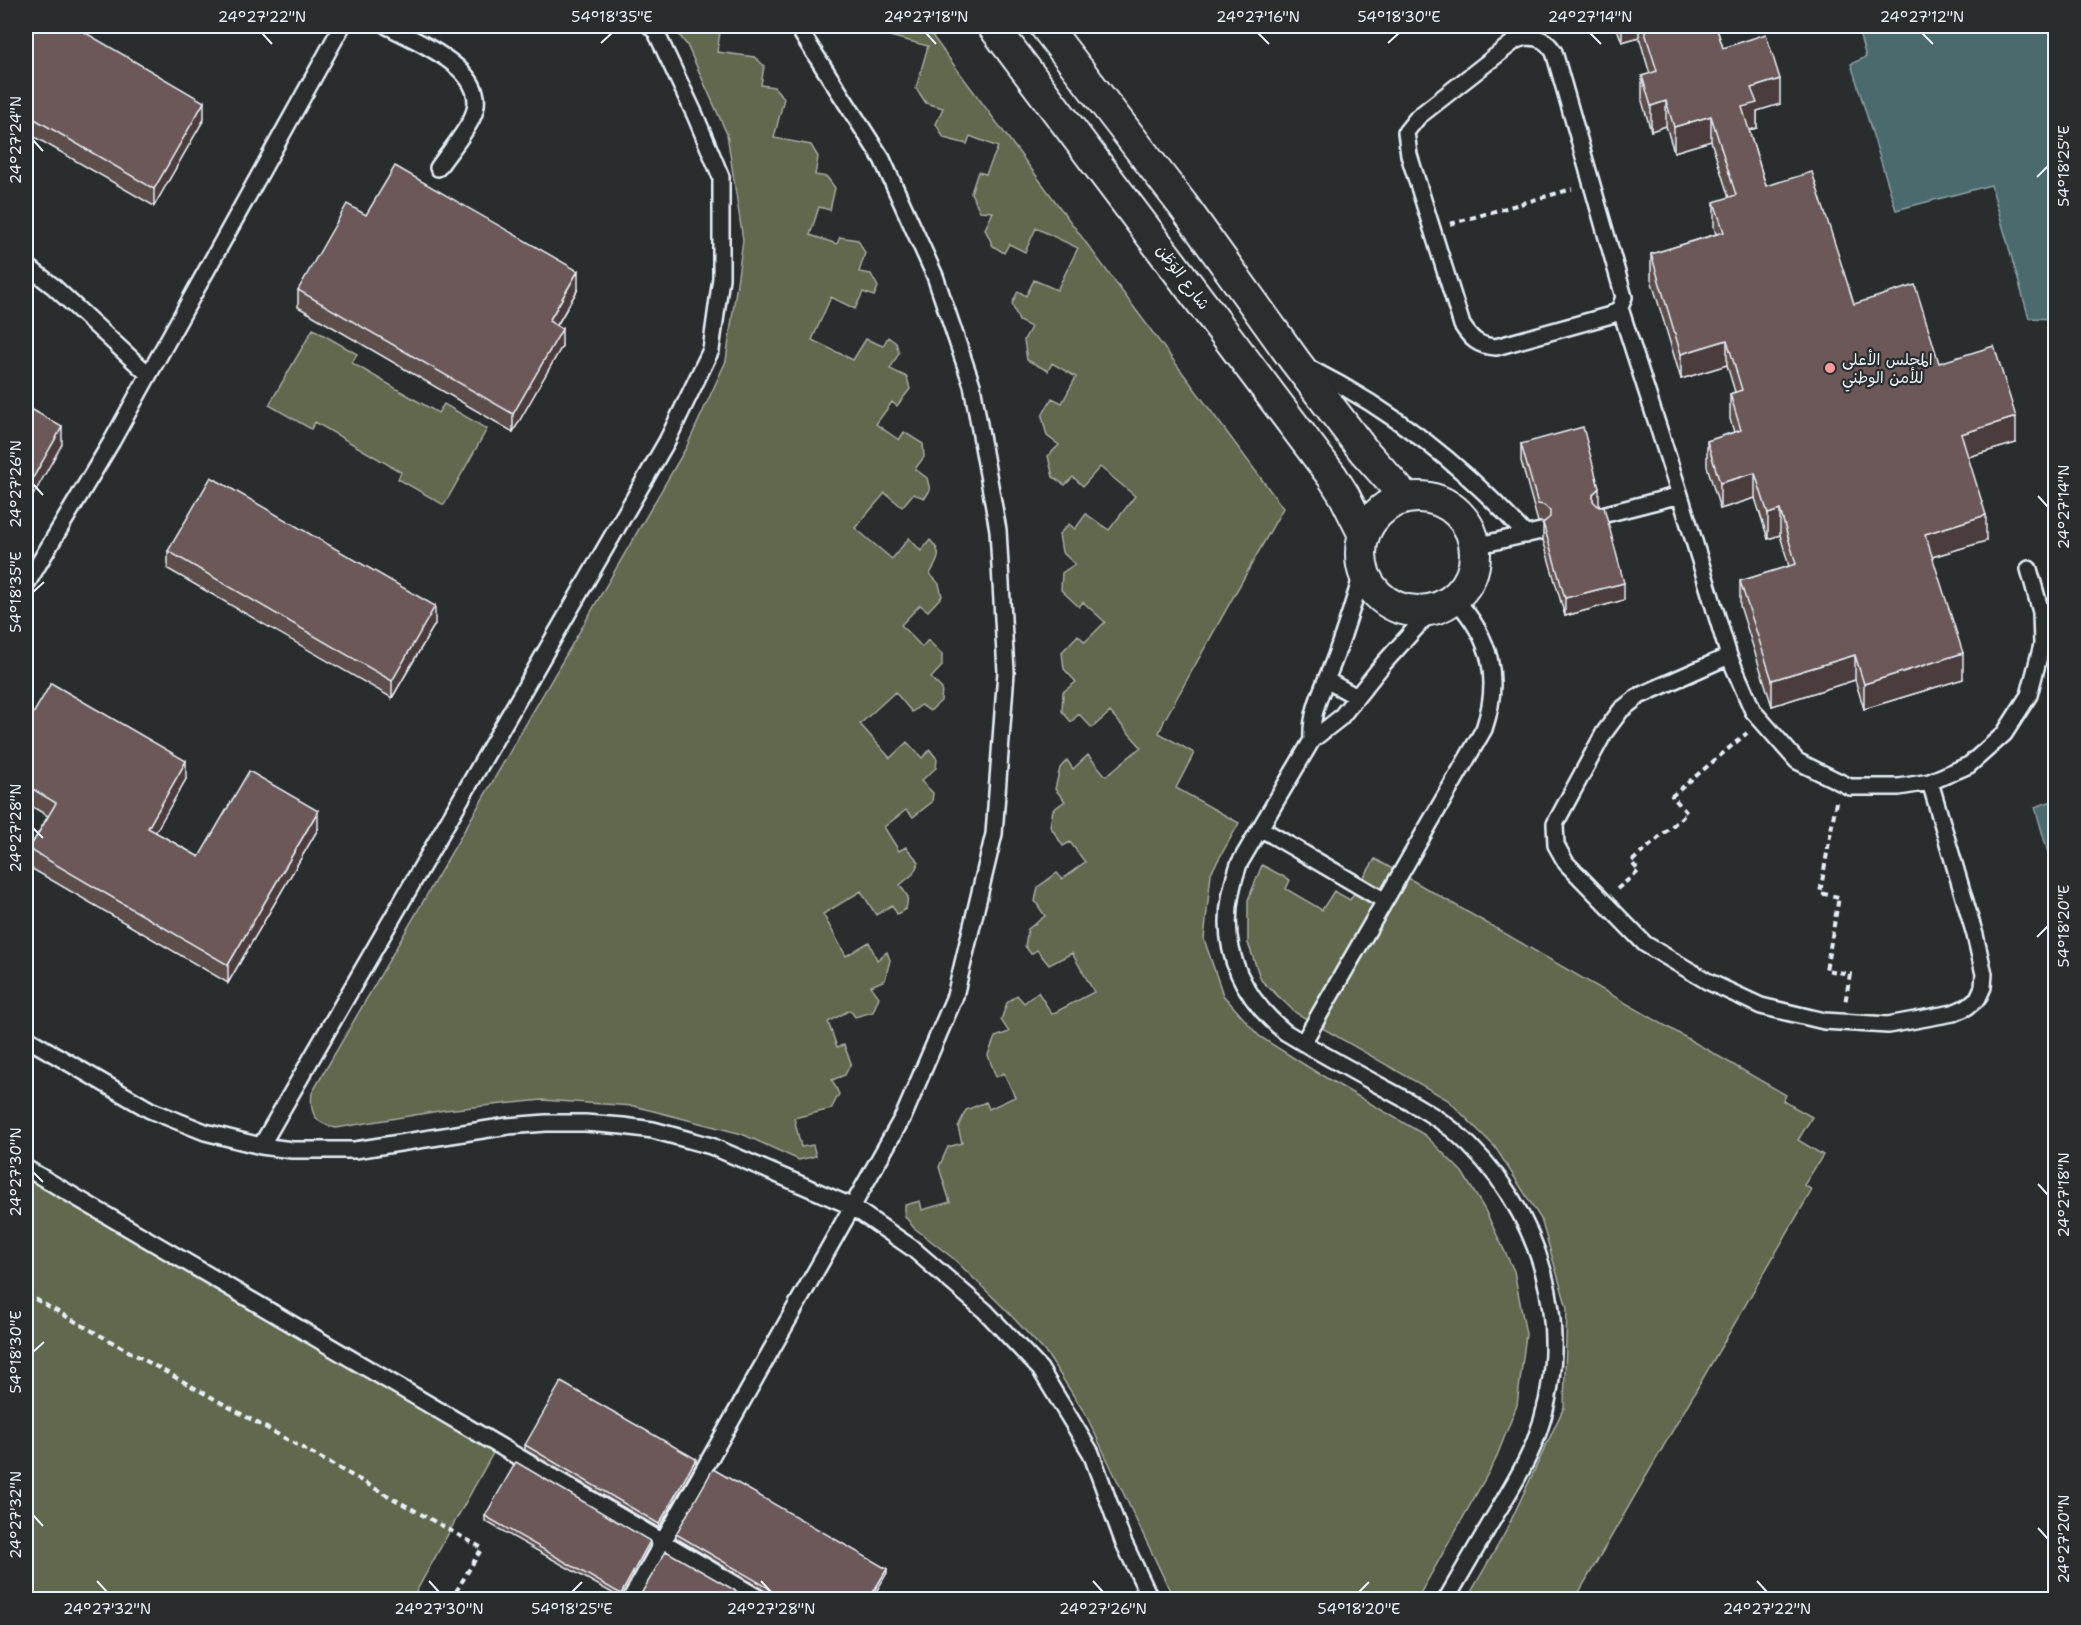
<svg xmlns="http://www.w3.org/2000/svg" width="2081" height="1625" font-family="'Shantell Sans','Playpen Sans Arabic',sans-serif">
<rect width="100%" height="100%" fill="#2a2d2e"/>
<filter id="ink" filterUnits="userSpaceOnUse"><feTurbulence type="fractalNoise" baseFrequency=".0167" numOctaves="2"/><feDisplacementMap in="SourceGraphic" scale="12" xChannelSelector="R" yChannelSelector="G"/><feConvolveMatrix kernelMatrix="1 2 1 2 8 2 1 2 1" color-interpolation-filters="sRGB"/></filter>
<g filter="url(#ink)">
<!-- green -->
<path fill="#61684e" stroke="#a4aca3" stroke-width="1.5" d="M 672,26 L 721,26 L 717,52 L 755,57 L 764,66 L 761,85 L 774,87 L 784,98 L 774,138 L 811,145 L 818,157 L 815,175 L 827,177 L 835,188 L 830,210 L 819,207 L 810,235 L 837,244 L 840,237 L 858,240 L 865,253 L 859,272 L 871,274 L 878,287 L 874,296 L 863,292 L 855,309 L 831,297 L 812,340 L 853,360 L 866,339 L 883,346 L 888,337 L 896,343 L 899,353 L 890,369 L 907,377 L 910,389 L 897,406 L 892,402 L 876,424 L 899,440 L 904,432 L 923,444 L 924,457 L 915,469 L 927,478 L 930,490 L 925,498 L 913,494 L 902,507 L 885,493 L 855,528 L 892,559 L 909,538 L 921,551 L 930,540 C 944,554 938,559 930,574 L 939,584 L 942,596 L 928,611 L 920,605 L 901,625 L 922,647 L 928,640 L 942,654 L 942,666 L 931,678 L 942,689 L 941,701 L 930,711 L 921,705 L 912,712 L 895,692 L 860,724 L 890,758 L 907,742 L 922,758 L 930,750 L 937,759 L 936,768 L 921,781 L 933,793 L 932,802 L 913,817 L 906,810 L 884,827 L 899,851 L 906,847 L 919,862 L 913,874 L 900,885 L 908,897 L 906,909 L 897,914 L 892,905 L 876,915 L 861,891 L 823,914 L 846,956 L 869,942 L 877,960 L 887,952 L 890,960 L 885,980 L 871,986 L 879,997 L 873,1012 L 855,1017 L 850,1010 L 828,1022 L 837,1047 L 844,1045 L 851,1063 L 845,1075 L 832,1080 L 839,1094 L 831,1109 L 794,1118 L 801,1147 L 813,1145 L 816,1156 L 799,1160 L 742,1134 L 634,1106 L 542,1100 L 445,1110 L 336,1128 C 316,1124 309,1114 312,1093 L 686,448 L 726,361 L 743,240 L 727,134 L 687,45 Z
M 882,26 L 925,26 L 1283,508 L 1165,719 L 1159,733 L 1194,753 L 1176,788 L 1239,823 L 1211,873 L 1204,939 L 1223,995 L 1259,1036 L 1316,1072 L 1425,1135 L 1462,1172 L 1485,1210 L 1514,1271 L 1526,1334 L 1517,1405 L 1495,1461 L 1417,1599 L 1174,1599 L 1086,1415 L 1047,1354 L 1005,1309 L 954,1259 L 913,1227 L 905,1216 L 905,1205 L 920,1201 L 922,1210 L 950,1202 L 939,1167 L 948,1147 L 962,1143 L 958,1127 L 966,1110 L 986,1102 L 989,1109 L 1015,1097 L 1004,1073 L 996,1077 L 988,1055 L 995,1037 L 1009,1032 L 1001,1020 L 1007,1003 L 1017,995 L 1024,1003 L 1038,992 L 1052,1014 L 1094,992 L 1072,953 L 1049,965 L 1037,950 L 1031,954 L 1025,946 L 1028,929 L 1045,916 L 1035,901 L 1038,887 L 1057,873 L 1062,879 L 1085,862 L 1070,842 L 1063,846 L 1050,826 L 1053,810 L 1065,801 L 1055,789 L 1060,768 L 1067,760 L 1073,769 L 1088,755 L 1106,776 L 1141,747 L 1110,712 L 1092,728 L 1079,714 L 1071,722 L 1062,711 L 1063,692 L 1076,682 L 1064,669 L 1062,652 L 1078,635 L 1085,642 L 1105,622 L 1083,602 L 1079,607 L 1061,590 L 1062,573 L 1075,564 L 1062,552 L 1059,534 L 1069,524 L 1075,529 L 1086,514 L 1109,530 L 1135,496 L 1100,467 L 1083,486 L 1073,477 L 1065,485 L 1053,477 L 1048,456 L 1059,445 L 1047,436 L 1042,416 L 1052,398 L 1062,403 L 1076,377 L 1052,363 L 1048,371 L 1027,360 L 1024,340 L 1031,327 L 1019,321 L 1012,304 L 1018,291 L 1026,296 L 1034,280 L 1057,290 L 1078,248 L 1036,228 L 1025,252 L 1009,244 L 1004,253 L 993,246 L 985,229 L 993,212 L 980,211 L 971,193 L 978,172 L 986,174 L 998,147 L 970,136 L 967,144 L 944,138 L 936,124 L 943,108 L 926,103 L 916,88 L 928,46 L 890,36 Z
M 313,329 L 357,354 L 352,363 L 438,413 L 444,404 L 487,429 L 444,505 L 398,479 L 401,472 L 315,422 L 311,429 L 269,405 Z
M 1375,859 L 1786,1095 L 1783,1101 L 1812,1117 L 1798,1140 L 1823,1155 L 1804,1185 L 1812,1190 L 1575,1599 L 1467,1599 L 1505,1533 L 1564,1407 L 1567,1308 L 1541,1219 L 1495,1147 L 1448,1100 L 1296,1013 L 1261,980 L 1248,943 L 1248,900 L 1262,865 L 1290,880 L 1286,889 L 1322,910 L 1334,891 L 1350,900 Z
M 26,1168 L 498,1444 L 412,1599 L 26,1600 Z"/>
<!-- water -->
<path fill="#4c6a6e" stroke="#8aa0a5" stroke-width="1.5" d="M 1857,26 L 2055,26 L 2055,319 L 2029,318 L 1991,185 L 1896,210 L 1851,64 L 1866,57 Z
M 2055,800 L 2056,800 L 2055,877 L 2035,807 Z"/>
<g fill="none" stroke-linecap="round" stroke-linejoin="round">
<!-- service casing -->
<g stroke="#e8f1f8" stroke-width="20">
<path id="service" d="M 387,26 C 417,42 495,72 472,118 C 464,135 449,152 438,168
M 1526,37 C 1539,37 1546,40 1554,52 L 1624,297 L 1620,308 L 1611,315 L 1496,347 C 1478,346 1471,339 1462,325 L 1409,155 L 1406,132 L 1418,117 L 1516,40 Z
M 26,265 L 53,286 L 148,374
M 1620,308 L 1680,495 L 1729,656 L 1753,711 L 1797,761 L 1850,787 L 1899,787 L 1930,782 L 1969,765 L 2004,734 L 2029,695 L 2042,645 L 2041,612 L 2029,569
M 1309,368 C 1394,411 1462,465 1526,535
M 1602,515 L 1680,495
M 1475,546 L 1541,531
M 26,585 L 112,441 L 342,26
M 1432,610 L 1384,663 L 1340,718 L 1312,740 L 1239,864 C 1215,931 1231,987 1285,1032 C 1318,1052 1351,1070 1384,1088 C 1408,1101 1433,1114 1454,1131 C 1542,1206 1578,1331 1535,1441 C 1526,1465 1512,1487 1499,1509 C 1481,1539 1464,1569 1446,1600
M 1729,656 L 1639,696 L 1621,710 L 1604,733 L 1555,824 L 1556,845 L 1566,863 L 1645,944 L 1707,981 L 1761,1006 L 1824,1021 L 1888,1025 L 1953,1013 L 1967,1007 L 1978,998 L 1983,987 L 1984,974 L 1975,935 L 1930,782
M 1326,680 L 1357,697
M 1312,740 C 1310,709 1326,683 1336,655 C 1346,627 1355,599 1363,570
M 1260,828 L 1385,901
M 26,1038 L 150,1110 L 205,1132 L 261,1146 L 292,1150 L 355,1150 L 508,1126 L 546,1123 L 585,1123 L 623,1126 L 653,1130 L 711,1146 L 851,1206 L 912,1248 L 985,1311 L 1040,1369 L 1091,1453 L 1123,1541 L 1151,1600
M 1303,1043 L 1484,729 C 1501,678 1491,638 1455,599
M 261,1146 L 667,441 L 711,350 L 721,278 L 721,177 L 695,115 L 656,32 L 650,26
M 26,1168 L 762,1600
M 630,1600 L 904,1115 L 955,996 L 994,834 L 1006,672 L 998,530 L 972,385 L 935,276 L 882,159 L 797,26"/>
</g>
<!-- minor casing -->
<g stroke="#e8f1f8" stroke-width="34">
<path id="minor" d="M 993,26 L 1332,476 L 1344,495 L 1364,535
M 1045,26 L 1182,204 L 1295,361 L 1363,450 L 1406,498
M1361 554a57 57 0 1 1 114 0a57 57 0 1 1-114 0Z"/>
</g>
<!-- path -->
<path stroke="#e8f1f8" stroke-width="4" stroke-dasharray="6 4.5" stroke-linecap="butt" d="M 1450,224 L 1572,189
M 1836,802 L 1820,893 L 1839,897 L 1826,970 L 1850,974 L 1845,1004
M 1617,889 L 1639,871 L 1631,862 L 1687,813 L 1672,796 L 1747,733
M 26,1294 L 482,1548 L 451,1600"/>
<!-- service -->
<use href="#service" stroke="#2a2d2e" stroke-width="15"/>
<!-- minor -->
<use href="#minor" stroke="#2a2d2e" stroke-width="30"/>
</g>
<!-- wall -->
<path fill="#5d4d4c" stroke="#e8f1f8" stroke-width="1.5" d="M 26,26 L 204,119 L 154,206 L 26,132 Z
M 1616,26 L 1716,26 L 1723,48 L 1780,104 L 1757,111 L 1757,128 L 1749,130 L 1766,186 L 1854,304 L 1939,363 L 2016,443 L 1968,457 L 1986,541 L 1932,557 L 1963,679 L 1864,709 L 1855,680 L 1772,706 L 1740,606 L 1740,581 L 1789,566 L 1780,535 L 1768,539 L 1755,498 L 1720,509 L 1707,466 L 1707,441 L 1734,432 L 1730,419 L 1730,394 L 1735,392 L 1727,365 L 1681,379 L 1651,279 L 1651,254 L 1716,234 L 1714,227 L 1714,202 L 1729,198 L 1711,141 L 1674,152 L 1666,126 L 1651,131 L 1642,101 L 1642,76 L 1650,74 L 1639,37 L 1622,42 Z
M 366,215 L 578,289 L 557,326 L 562,346 L 513,432 L 298,307 L 298,290 Z
M 1521,444 L 1599,506 L 1598,506 L 1624,600 L 1565,616 L 1543,540 L 1543,523 L 1544,522 L 1538,522 L 1521,461 Z
M 168,551 L 435,624 L 392,698 L 168,569 Z
M 26,726 L 186,779 L 155,832 L 199,857 L 318,829 L 228,983 L 29,867 L 29,849 L 48,816 L 26,803 Z
M 525,1445 L 696,1464 L 659,1528 L 525,1450 Z
M 485,1516 L 650,1545 L 621,1598 L 485,1521 Z
M 676,1534 L 887,1573 L 771,1596 L 767,1592 L 676,1538 Z"/>
<!-- shaded-wall -->
<path fill="#4c3e3e" stroke="#e8f1f8" stroke-width="1.5" d="M 1622,26 L 1639,26 L 1639,37 L 1622,42 Z
M 1780,79 L 1780,104 L 1757,111 L 1757,128 L 1742,132 L 1742,107 L 1751,88 Z
M 1666,101 L 1666,126 L 1651,131 L 1651,106 Z
M 204,102 L 204,119 L 154,206 L 154,189 Z
M 1711,116 L 1711,141 L 1674,152 L 1674,127 Z
M 578,271 L 578,289 L 549,339 L 549,321 Z
M 562,329 L 562,346 L 513,432 L 513,414 Z
M 1727,340 L 1727,365 L 1681,379 L 1681,354 Z
M 2016,417 L 2016,443 L 1961,459 L 1961,434 Z
M 62,427 L 62,444 L 26,508 L 26,490 Z
M 1755,473 L 1755,498 L 1720,509 L 1720,483 Z
M 1599,488 L 1599,506 L 1593,512 L 1593,494 Z
M 1780,510 L 1780,535 L 1768,539 L 1768,514 Z
M 1986,515 L 1986,541 L 1925,559 L 1925,534 Z
M 1624,583 L 1624,600 L 1565,616 L 1565,598 Z
M 435,606 L 435,624 L 392,698 L 392,681 Z
M 1963,653 L 1963,679 L 1864,709 L 1864,684 Z
M 1855,655 L 1855,680 L 1772,706 L 1772,680 Z
M 186,761 L 186,779 L 148,845 L 148,828 Z
M 318,811 L 318,829 L 228,983 L 228,965 Z
M 696,1459 L 696,1464 L 659,1528 L 659,1524 Z
M 650,1541 L 650,1545 L 621,1598 L 621,1594 Z
M 887,1569 L 887,1573 L 872,1599 L 869,1599 Z"/>
<!-- building -->
<path fill="#6c5958" stroke="#e8f1f8" stroke-width="1.5" d="M 26,26 L 74,26 L 204,102 L 154,189 L 26,114 Z
M 1643,26 L 1716,26 L 1723,48 L 1766,34 L 1780,79 L 1751,88 L 1757,103 L 1742,107 L 1766,186 L 1812,172 L 1854,304 L 1915,285 L 1939,363 L 1994,346 L 2016,417 L 1961,434 L 1986,515 L 1925,534 L 1963,653 L 1864,684 L 1855,655 L 1772,680 L 1740,581 L 1796,564 L 1780,510 L 1768,514 L 1755,473 L 1720,483 L 1707,441 L 1741,430 L 1730,394 L 1742,390 L 1727,340 L 1681,354 L 1651,254 L 1724,232 L 1714,202 L 1736,195 L 1711,116 L 1674,127 L 1666,101 L 1651,106 L 1642,76 L 1657,71 Z
M 395,166 L 578,271 L 549,321 L 562,329 L 513,414 L 298,290 L 347,204 L 366,215 Z
M 26,406 L 62,427 L 26,490 Z
M 1583,427 L 1599,488 L 1593,494 L 1593,501 L 1599,507 L 1604,507 L 1624,583 L 1565,598 L 1543,523 L 1550,517 L 1550,511 L 1544,505 L 1538,504 L 1521,444 Z
M 211,477 L 435,606 L 392,681 L 168,551 Z
M 51,683 L 186,761 L 148,828 L 199,857 L 249,771 L 318,811 L 228,965 L 29,849 L 56,803 L 26,785 L 26,726 Z
M 561,1382 L 696,1459 L 659,1524 L 525,1445 Z
M 516,1462 L 650,1541 L 621,1594 L 485,1516 Z
M 713,1469 L 887,1569 L 869,1599 L 771,1599 L 771,1591 L 767,1587 L 676,1534 Z
M 666,1551 L 750,1599 L 638,1599 Z"/>
</g>
<!-- ticks -->
<path fill="none" stroke="#e8f1f8" stroke-width="2" d="M 262,33 L 272,44M 926,33 L 936,44M 1258,33 L 1269,44M 1590,33 L 1601,44M 1922,33 L 1933,44M 601,43 L 612,33M 1388,43 L 1399,33M 33,140 L 43,151M 2037,177 L 2048,166M 33,484 L 43,495M 2038,496 L 2048,507M 33,592 L 44,582M 33,828 L 43,838M 2037,937 L 2048,926M 33,1172 L 43,1182M 2038,1184 L 2048,1195M 33,1352 L 44,1342M 33,1515 L 43,1526M 2038,1528 L 2048,1539M 97,1581 L 107,1592M 429,1581 L 439,1592M 761,1581 L 771,1592M 1093,1581 L 1103,1592M 1757,1581 L 1767,1592M 572,1592 L 582,1582M 1359,1592 L 1369,1582"/>
<!-- markers -->
<circle fill="#ff9aa2" stroke="#2a2d2e" stroke-width="2" cx="1830" cy="368" r="6"/>
<g text-anchor="middle" dominant-baseline="central" stroke-width="4.5" stroke-linejoin="round" paint-order="stroke">
<!-- street labels -->
<g font-size="16" fill="#e8f1f8" stroke="#2a2d2e">
<text transform="translate(1183 277) rotate(53)">شارع الوَطَن</text>
</g>
<!-- poi labels -->
<g font-size="16" fill="#e8f1f8" stroke="#2a2d2e" text-anchor="start">
<text x="1842" y="359">المجلس الأعلى<tspan x="1842" dy="18">للأمن الوطني</tspan></text>
</g>
</g>
<!-- margin -->
<rect width="2081" height="1625" fill="none" stroke="#2a2d2e" stroke-width="66"/>
<rect x="33" y="33" width="2015" height="1559" fill="none" stroke="#e8f1f8" stroke-width="2"/>
<g font-size="15" text-anchor="middle" fill="#e8f1f8">
<text x="262" y="22">24°27'22"N</text>
<text x="612" y="22">54°18'35"E</text>
<text x="926" y="22">24°27'18"N</text>
<text x="1258" y="22">24°27'16"N</text>
<text x="1399" y="22">54°18'30"E</text>
<text x="1590" y="22">24°27'14"N</text>
<text x="1922" y="22">24°27'12"N</text>
<text transform="translate(16 140) rotate(-90)" y="5">24°27'24"N</text>
<text transform="translate(2064 166) rotate(-90)" y="5">54°18'25"E</text>
<text transform="translate(16 484) rotate(-90)" y="5">24°27'26"N</text>
<text transform="translate(2064 507) rotate(-90)" y="5">24°27'14"N</text>
<text transform="translate(16 592) rotate(-90)" y="5">54°18'35"E</text>
<text transform="translate(16 828) rotate(-90)" y="5">24°27'28"N</text>
<text transform="translate(2064 926) rotate(-90)" y="5">54°18'20"E</text>
<text transform="translate(16 1172) rotate(-90)" y="5">24°27'30"N</text>
<text transform="translate(2064 1195) rotate(-90)" y="5">24°27'18"N</text>
<text transform="translate(16 1352) rotate(-90)" y="5">54°18'30"E</text>
<text transform="translate(16 1515) rotate(-90)" y="5">24°27'32"N</text>
<text transform="translate(2064 1539) rotate(-90)" y="5">24°27'20"N</text>
<text x="107" y="1614">24°27'32"N</text>
<text x="439" y="1614">24°27'30"N</text>
<text x="572" y="1614">54°18'25"E</text>
<text x="771" y="1614">24°27'28"N</text>
<text x="1103" y="1614">24°27'26"N</text>
<text x="1359" y="1614">54°18'20"E</text>
<text x="1767" y="1614">24°27'22"N</text>
</g>
</svg>
